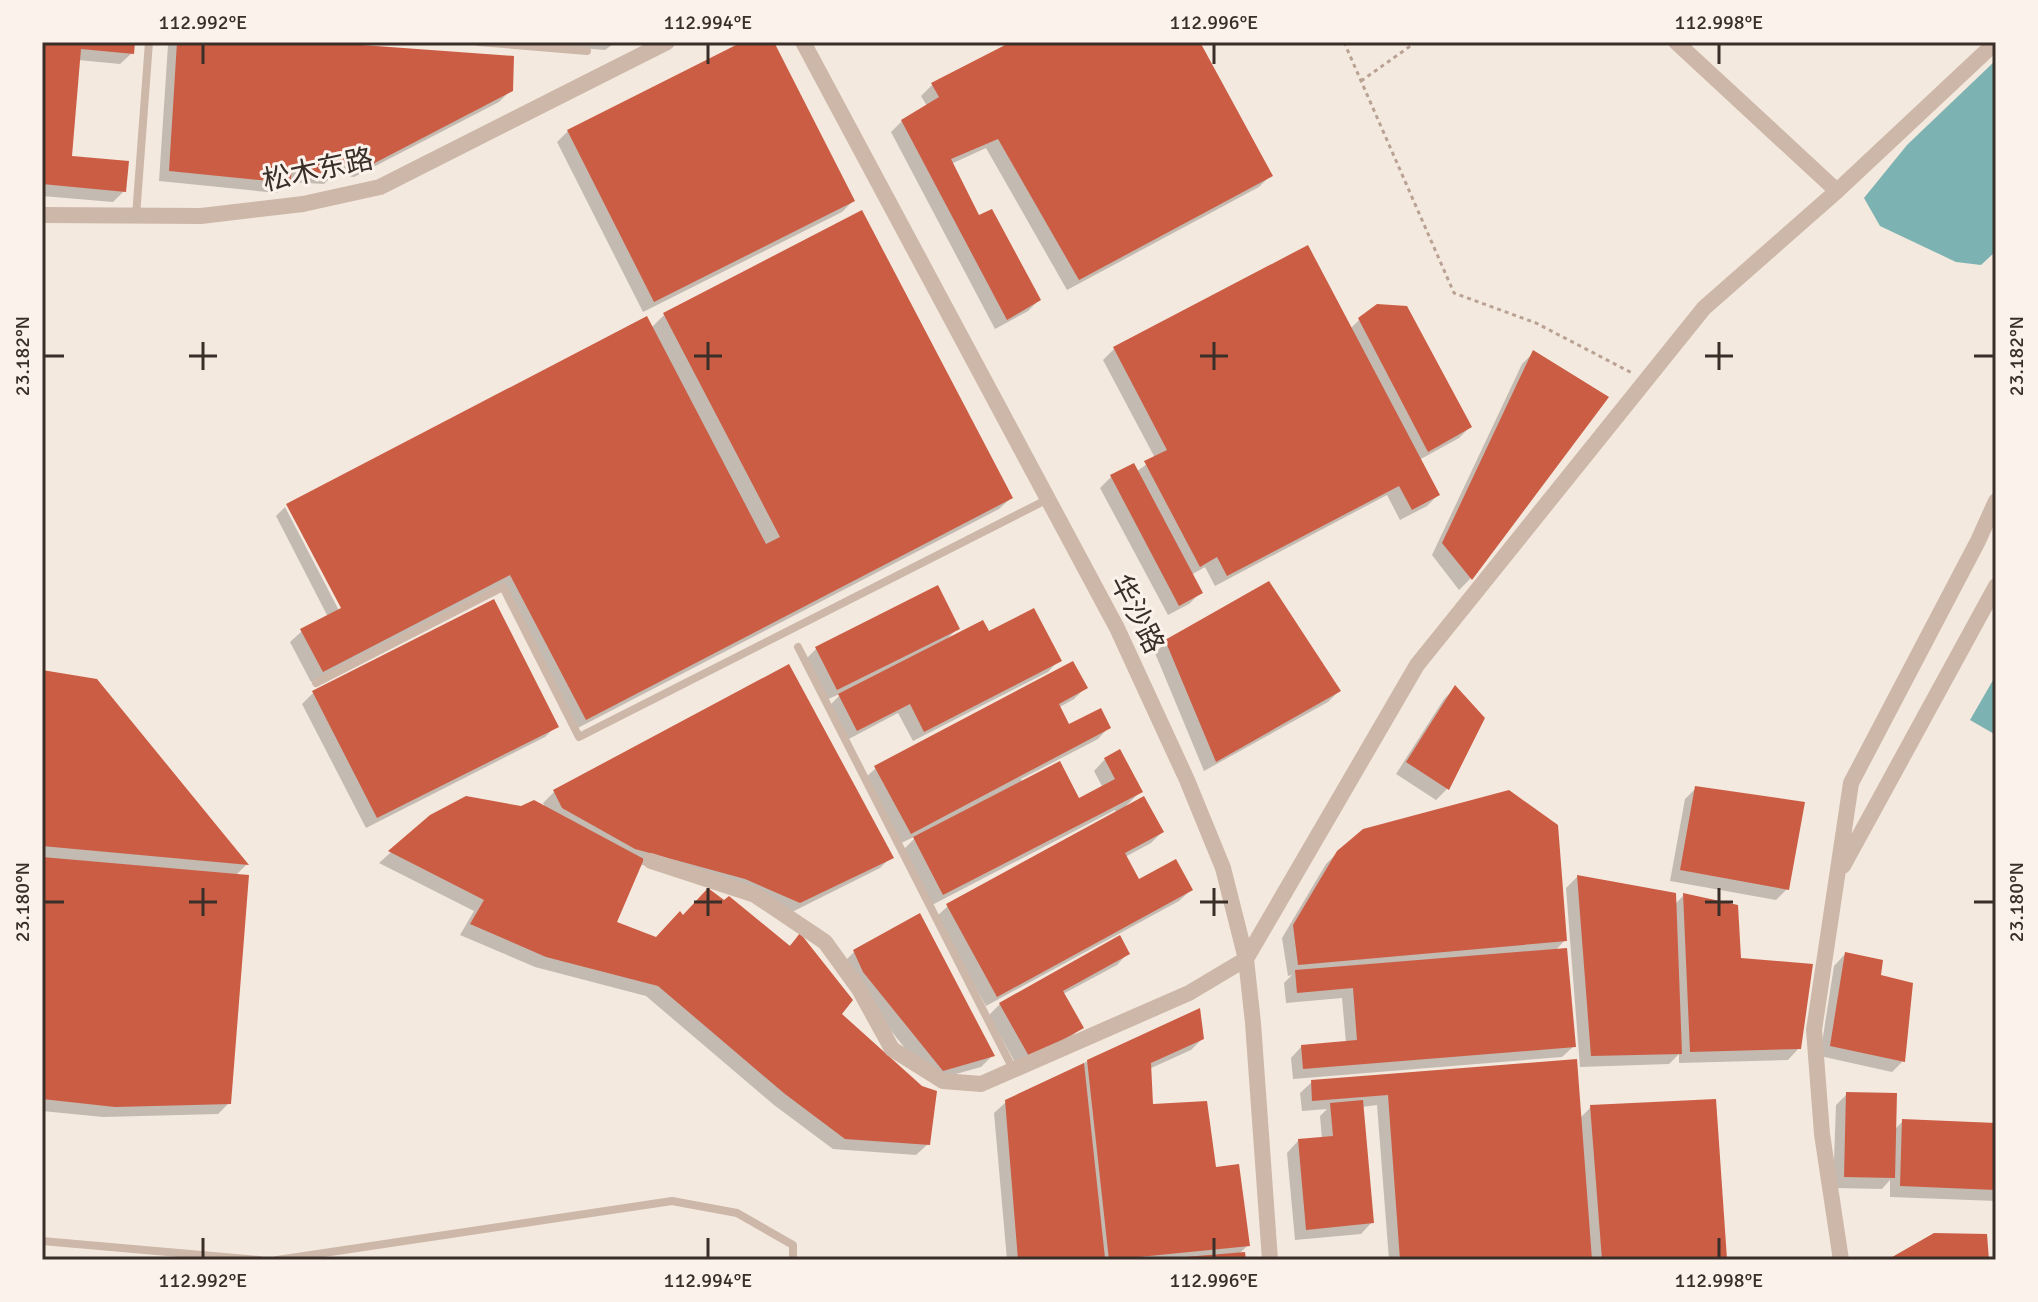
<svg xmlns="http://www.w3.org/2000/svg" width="2038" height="1302" font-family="Signika,'Noto Sans SC',sans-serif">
<rect width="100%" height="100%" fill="#f4e9de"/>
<!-- water -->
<path fill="#7cb3b2" d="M 1996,60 L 1996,251 L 1981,265 L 1956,262 L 1880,226 L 1864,198 L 1907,145 Z
M 1996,675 L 1996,735 L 1970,720 Z"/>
<!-- shadow -->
<path fill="#0003" d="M 42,42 L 133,42 L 132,53 L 120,64 L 78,60 L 70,158 L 124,191 L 113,202 L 42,196 Z
M 170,42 L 294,42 L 511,90 L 499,102 L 354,177 L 334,174 L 324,184 L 289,182 L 277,193 L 159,181 L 168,45 Z
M 504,42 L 616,42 L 605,50 Z
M 746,42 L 772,42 L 853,201 L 842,212 L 643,312 L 557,142 L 568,131 Z
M 1016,42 L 1197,42 L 1270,176 L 1259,187 L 1067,290 L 986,148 L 951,164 L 978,218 L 1039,300 L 1028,311 L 995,329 L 891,132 L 902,121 L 927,106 L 921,96 L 932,85 Z
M 1307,248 L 1350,329 L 1359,320 L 1470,427 L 1459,438 L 1419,460 L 1438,495 L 1427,506 L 1400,520 L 1387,495 L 1215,586 L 1205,567 L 1191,575 L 1200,593 L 1189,604 L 1168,615 L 1100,488 L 1111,477 L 1136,472 L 1155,458 L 1103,360 L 1114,349 Z
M 664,315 L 1011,498 L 999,509 L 574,730 L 499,585 L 311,682 L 290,642 L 302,631 L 328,617 L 276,516 L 285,507 L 343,618 L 347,616 L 287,505 L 651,328 Z
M 1533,353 L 1606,397 L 1470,579 L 1459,590 L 1432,555 L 1522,364 Z
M 958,628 L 946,640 L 988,634 L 1059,660 L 1048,672 L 913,741 L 898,713 L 845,741 L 828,707 L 842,693 L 826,700 L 805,660 L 816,649 Z
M 1167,641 L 1339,691 L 1328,702 L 1204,771 L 1155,653 Z
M 42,672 L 96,681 L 246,865 L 235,876 L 229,1103 L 218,1114 L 103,1117 L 42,1111 Z
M 1085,688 L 1074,699 L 1058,708 L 1069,727 L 1109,727 L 1098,739 L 1021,779 L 1023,783 L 1078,801 L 1103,788 L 1094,771 L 1105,759 L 1140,792 L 1123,809 L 1162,832 L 1151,843 L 1125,857 L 1139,882 L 1191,890 L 1179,901 L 986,1006 L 936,917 L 948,906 L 1117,814 L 1115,810 L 932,905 L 903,850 L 918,835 L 899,844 L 864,779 L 876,768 Z
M 1455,688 L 1483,718 L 1447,789 L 1436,800 L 1396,774 L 1444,699 Z
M 313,693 L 556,726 L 545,737 L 366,828 L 302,704 Z
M 1696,788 L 1787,889 L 1776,900 L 1670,881 L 1685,799 Z
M 554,792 L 891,857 L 880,868 L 788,914 L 734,889 L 639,864 L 615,923 L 655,939 L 683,917 L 788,947 L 800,936 L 839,1014 L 928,1144 L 916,1155 L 833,1149 L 774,1105 L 646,996 L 535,967 L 460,935 L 474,911 L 379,863 L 431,816 L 521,808 L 546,809 L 543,803 Z
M 1338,852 L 1565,940 L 1555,951 L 1574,1046 L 1562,1057 L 1293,1079 L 1291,1058 L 1302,1046 L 1346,1043 L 1342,998 L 1286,1003 L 1284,983 L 1292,975 L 1288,976 L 1282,938 L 1326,864 Z
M 1577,877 L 1675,904 L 1684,895 L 1739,960 L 1799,1048 L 1788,1060 L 1679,1063 L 1679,1054 L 1669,1064 L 1580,1067 L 1566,888 Z
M 855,951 L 992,1056 L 981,1067 L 931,1081 L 853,983 L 843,963 Z
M 1128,953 L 1117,965 L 1063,994 L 1081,1027 L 1070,1038 L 1018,1068 L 989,1015 L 1000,1004 Z
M 1845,954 L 1878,977 L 1903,1061 L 1892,1072 L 1820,1056 L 1834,966 Z
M 1202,1039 L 1191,1050 L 1149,1069 L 1151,1106 L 1215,1169 L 1248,1245 L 1239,1254 L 1244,1260 L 1007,1260 L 994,1113 L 1006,1102 L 1088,1061 Z
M 1312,1082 L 1579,1119 L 1591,1107 L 1725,1258 L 1389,1260 L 1377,1105 L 1361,1107 L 1372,1222 L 1361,1234 L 1295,1240 L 1287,1153 L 1298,1141 L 1322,1139 L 1320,1116 L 1327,1109 L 1302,1111 L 1300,1093 Z
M 1847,1094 L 1894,1130 L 1903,1121 L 1996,1125 L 1996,1201 L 1890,1197 L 1890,1180 L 1882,1189 L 1833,1188 L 1836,1105 Z"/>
<!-- building -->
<path fill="#cc5d45" d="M 42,42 L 135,42 L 134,54 L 81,49 L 72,156 L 129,161 L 126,192 L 42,184 Z
M 177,42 L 321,42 L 514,56 L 513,91 L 367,167 L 338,163 L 337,174 L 292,171 L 290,183 L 169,171 Z
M 742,42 L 774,42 L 855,201 L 654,302 L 567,130 Z
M 1011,42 L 1200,42 L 1273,176 L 1079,280 L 998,139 L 951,159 L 979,215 L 992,209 L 1041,300 L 1007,320 L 901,120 L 939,97 L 931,83 Z
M 862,210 L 1013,498 L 586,720 L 510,575 L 323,672 L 300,629 L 341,608 L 286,504 L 647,316 L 766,544 L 780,537 L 663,313 Z
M 1308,245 L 1440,495 L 1412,510 L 1399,486 L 1227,576 L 1217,557 L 1200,567 L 1144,461 L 1167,450 L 1113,347 Z
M 1377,304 L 1407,306 L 1472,427 L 1428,452 L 1358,318 Z
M 1533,350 L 1609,397 L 1472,580 L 1442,543 Z
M 1134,463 L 1203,593 L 1179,606 L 1110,475 Z
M 1269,581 L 1341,691 L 1216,762 L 1165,640 Z
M 938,585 L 960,629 L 837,690 L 815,647 Z
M 494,599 L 559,727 L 377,818 L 312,691 Z
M 1034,608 L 1062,661 L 924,732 L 910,704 L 857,731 L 838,694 L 983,620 L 989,631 Z
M 1073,661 L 1088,688 L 1059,704 L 1069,724 L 1101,708 L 1111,728 L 911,834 L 874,766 Z
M 789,664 L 894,858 L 800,903 L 745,879 L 635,849 L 562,808 L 553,790 Z
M 42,670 L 97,679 L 249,865 L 42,846 Z
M 1455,685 L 1485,718 L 1449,790 L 1406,762 Z
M 1120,749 L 1143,792 L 943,895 L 913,837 L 1060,761 L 1079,798 L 1115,779 L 1104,758 Z
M 1695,786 L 1805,802 L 1789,890 L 1680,870 Z
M 1509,790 L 1558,825 L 1567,941 L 1298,965 L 1293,925 L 1337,851 L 1363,829 Z
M 466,796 L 521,806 L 534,800 L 644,859 L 617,922 L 656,937 L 680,911 L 683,915 L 708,888 L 724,900 L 729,896 L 790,946 L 800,933 L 853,1000 L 842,1014 L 922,1086 L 937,1091 L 930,1145 L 845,1139 L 785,1094 L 658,986 L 546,957 L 470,924 L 484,900 L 388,851 L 430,815 Z
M 1144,796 L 1164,832 L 1125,853 L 1139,879 L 1176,859 L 1193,890 L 997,997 L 946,904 Z
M 42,857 L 249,875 L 231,1104 L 115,1107 L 42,1099 Z
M 1577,875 L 1676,893 L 1682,1054 L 1591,1056 Z
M 1683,893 L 1738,905 L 1741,958 L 1813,964 L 1801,1049 L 1690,1052 Z
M 920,913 L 995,1056 L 943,1071 L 863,972 L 853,950 Z
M 1120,935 L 1130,954 L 1063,991 L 1084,1028 L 1030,1058 L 999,1003 Z
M 1567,948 L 1576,1047 L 1303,1069 L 1301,1045 L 1357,1040 L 1353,988 L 1297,993 L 1295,970 Z
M 1845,952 L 1883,960 L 1881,975 L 1913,983 L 1905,1062 L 1830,1046 Z
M 1200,1008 L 1204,1039 L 1151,1063 L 1153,1104 L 1207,1101 L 1216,1167 L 1239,1164 L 1250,1246 L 1109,1260 L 1087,1060 Z
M 1577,1059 L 1592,1260 L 1400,1260 L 1388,1095 L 1312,1101 L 1311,1080 Z
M 1084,1063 L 1105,1258 L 1018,1260 L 1005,1100 Z
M 1846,1092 L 1897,1093 L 1895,1178 L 1844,1177 Z
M 1716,1099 L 1727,1259 L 1602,1260 L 1590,1105 Z
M 1363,1100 L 1374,1223 L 1306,1230 L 1298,1139 L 1333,1136 L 1330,1103 Z
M 1902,1119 L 1996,1123 L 1996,1190 L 1900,1186 Z
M 1934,1233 L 1987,1234 L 1989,1260 L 1887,1260 Z
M 1245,1252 L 1246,1260 L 1173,1260 L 1173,1258 Z"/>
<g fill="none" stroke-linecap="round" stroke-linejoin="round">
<!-- path -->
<path stroke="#b9a193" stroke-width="3" stroke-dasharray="4 4" stroke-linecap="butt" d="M 1344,42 L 1454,293 L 1536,323 L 1632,373
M 1361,81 L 1416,42"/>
<!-- service -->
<path stroke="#cdb7a9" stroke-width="8" d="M 479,42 L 587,51
M 136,216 L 149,42
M 798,647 L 1013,1069
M 316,683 L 503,587 L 579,737 L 1048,499
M 42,1241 L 259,1260
M 277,1260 L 672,1201 L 737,1213 L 793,1245 L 793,1260"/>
<!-- minor -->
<path stroke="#cdb7a9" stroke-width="16" d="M 803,42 L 1117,628 L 1187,780 L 1223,868 L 1246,959 L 1253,1023 L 1270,1260
M 1676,42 L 1837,191 L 1996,42
M 42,215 L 201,216 L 303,204 L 380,187 L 667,42
M 651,861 L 755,895 L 825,942 L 859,989 L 892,1049 L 943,1081 L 981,1084 L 1189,993 L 1246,959 L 1417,665 L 1704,308 L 1837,191
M 1843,866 L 1996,586
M 1841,1260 L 1822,1134 L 1814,1030 L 1851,783 L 1978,541 L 1996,501"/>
</g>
<!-- ticks -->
<path fill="none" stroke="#3a2e29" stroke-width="3" d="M 203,44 L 203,64M 708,44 L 708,64M 1214,44 L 1214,64M 1719,44 L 1719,64M 203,342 L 203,370M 708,342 L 708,370M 1214,342 L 1214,370M 1719,342 L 1719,370M 44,356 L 64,356M 189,356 L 217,356M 694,356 L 722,356M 1200,356 L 1228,356M 1705,356 L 1733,356M 1974,356 L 1994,356M 203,888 L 203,916M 708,888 L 708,916M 1214,888 L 1214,916M 1719,888 L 1719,916M 44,902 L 64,902M 189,902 L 217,902M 694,902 L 722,902M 1200,902 L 1228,902M 1705,902 L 1733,902M 1974,902 L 1994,902M 203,1238 L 203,1258M 708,1238 L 708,1258M 1214,1238 L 1214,1258M 1719,1238 L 1719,1258"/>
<g text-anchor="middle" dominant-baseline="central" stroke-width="6" stroke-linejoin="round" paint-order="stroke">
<!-- street labels -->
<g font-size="28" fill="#3a2e29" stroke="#fbf3eb">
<text transform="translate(318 170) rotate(-12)">松木东路</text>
<text transform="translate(1137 614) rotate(63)">华沙路</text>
</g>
</g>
<!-- border -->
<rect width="2038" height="1302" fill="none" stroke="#fbf3eb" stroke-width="88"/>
<rect x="44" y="44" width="1950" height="1214" fill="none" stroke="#3a2e29" stroke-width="3"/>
<g font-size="20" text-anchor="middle" fill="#3a2e29">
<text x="203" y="29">112.992°E</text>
<text x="708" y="29">112.994°E</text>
<text x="1214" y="29">112.996°E</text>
<text x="1719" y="29">112.998°E</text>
<text transform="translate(22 356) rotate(-90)" y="7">23.182°N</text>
<text transform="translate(2016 356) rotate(-90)" y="7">23.182°N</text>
<text transform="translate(22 902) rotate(-90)" y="7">23.180°N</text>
<text transform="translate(2016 902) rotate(-90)" y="7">23.180°N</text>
<text x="203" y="1287">112.992°E</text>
<text x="708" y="1287">112.994°E</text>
<text x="1214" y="1287">112.996°E</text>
<text x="1719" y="1287">112.998°E</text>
</g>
</svg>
